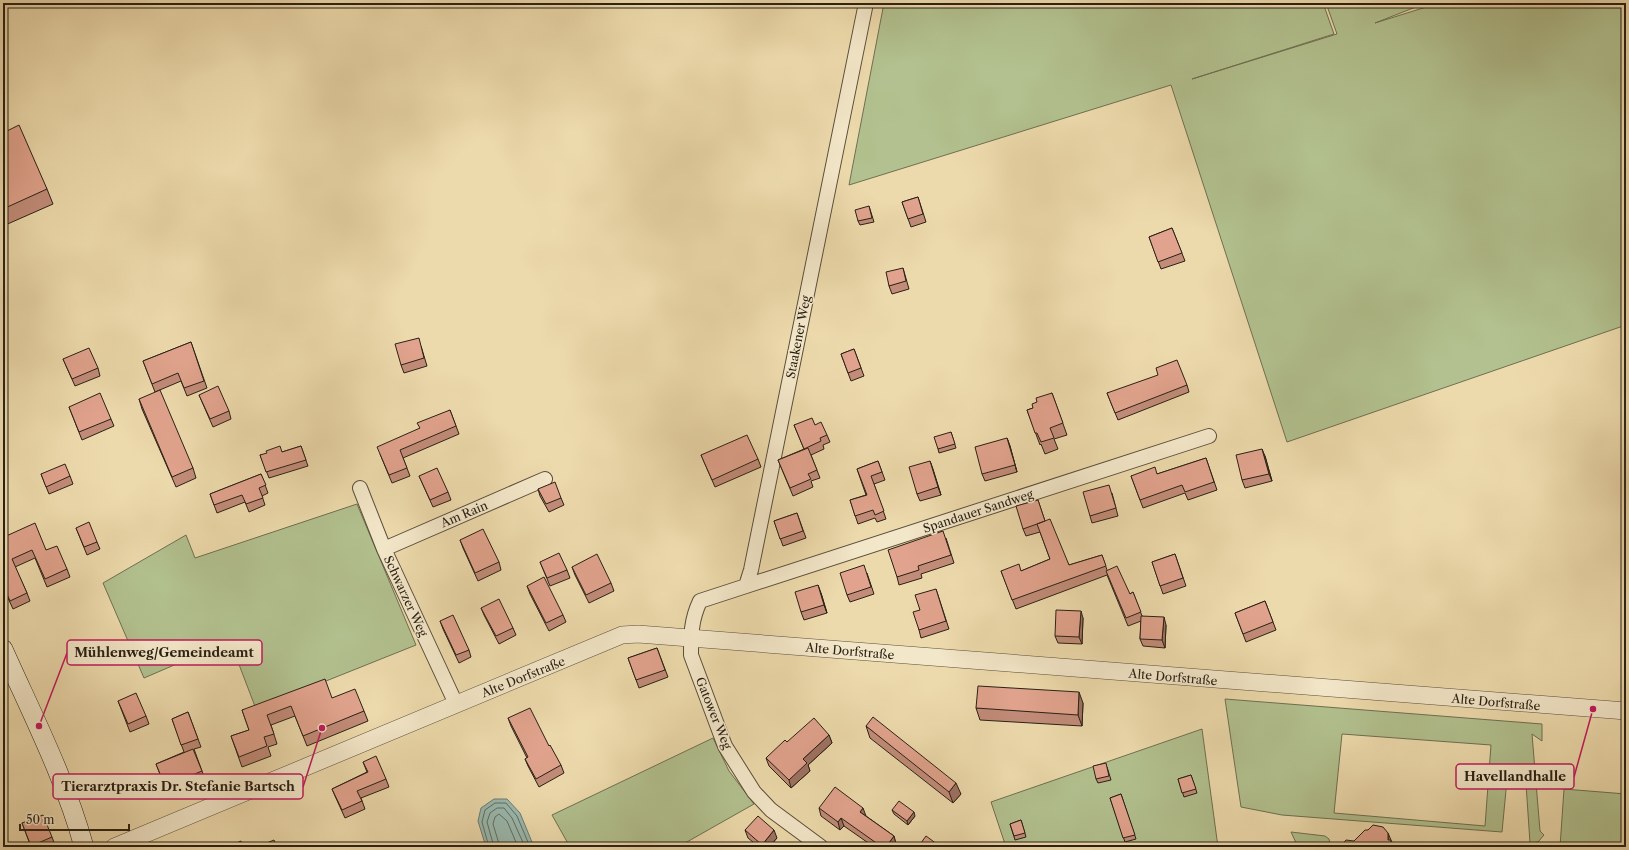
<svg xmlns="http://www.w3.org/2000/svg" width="1629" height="850" font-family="'Libre Caslon Text',serif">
<rect width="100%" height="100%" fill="#eddaac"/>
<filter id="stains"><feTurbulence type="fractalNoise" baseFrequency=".005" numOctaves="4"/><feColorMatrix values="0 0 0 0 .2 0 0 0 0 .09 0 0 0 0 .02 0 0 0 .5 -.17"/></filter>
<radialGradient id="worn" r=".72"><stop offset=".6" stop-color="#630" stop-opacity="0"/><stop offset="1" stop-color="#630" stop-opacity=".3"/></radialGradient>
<!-- green -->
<path fill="#b2c18f" stroke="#6e7052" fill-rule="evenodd" d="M 884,3 L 1323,3 L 1334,34 L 1192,79 L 1337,34 L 1326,3 L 1426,3 L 1375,23 L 1439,3 L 1626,3 L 1626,325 L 1287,442 L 1171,85 L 849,185 Z
M 357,504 L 416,645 L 256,709 L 230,641 L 144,678 L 103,583 L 186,535 L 195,558 Z
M 1225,699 L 1542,724 L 1542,741 L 1532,734 L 1540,831 L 1544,835 L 1538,842 L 1530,843 L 1525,769 L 1508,769 L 1502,832 L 1282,815 L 1241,807 ZM 1342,734 L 1491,745 L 1485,826 L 1334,813 Z
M 1202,729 L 1218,847 L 1006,847 L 991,802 Z
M 713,738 L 729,771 L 754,804 L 678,847 L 570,847 L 552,815 Z
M 1564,789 L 1626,794 L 1626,847 L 1560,847 Z
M 1291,832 L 1325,836 L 1329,839 L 1331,847 L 1298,847 Z"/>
<!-- water -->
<path fill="#9abab0" stroke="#6d7c72" d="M 494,799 L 507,799 L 520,813 L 534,847 L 486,847 L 478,821 L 481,808 Z"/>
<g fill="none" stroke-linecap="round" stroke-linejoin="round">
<!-- shore -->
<path stroke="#626d62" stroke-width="1" d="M 489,847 L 482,822 L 485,810 L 495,803 L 506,803 L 517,816 L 530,847
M 494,847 L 487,822 L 490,813 L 497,808 L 504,808 L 512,818 L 525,847
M 500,847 L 493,824 L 495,817 L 499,814 L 507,821 L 518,847"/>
<!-- minor casing -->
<g stroke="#5a4e3b" stroke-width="16">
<path id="minor" d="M 360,488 L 384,549 L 456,704
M 384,549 L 545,479
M 746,586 L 1209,436
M 821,847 L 771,810 L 754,792 L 725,746 L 691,655 C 691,635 691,620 700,601 L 746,586 L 751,570 L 866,3"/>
</g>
<!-- tertiary casing -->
<g stroke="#5a4e3b" stroke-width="18">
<path id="tertiary" d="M 114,847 L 622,635 L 638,634 L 1626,711"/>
</g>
<!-- secondary casing -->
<g stroke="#292015" stroke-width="20">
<path id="secondary" d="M 3,649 C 32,714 65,778 84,847"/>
</g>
<!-- minor -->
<use href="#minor" stroke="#f3e7c9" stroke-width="14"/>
<!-- tertiary -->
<use href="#tertiary" stroke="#f3e7c9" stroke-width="17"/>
<!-- secondary -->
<use href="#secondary" stroke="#f3e7c9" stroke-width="19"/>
</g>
<!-- wall -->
<path fill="#c28c79" stroke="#292015" d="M 3,133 L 47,189 L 53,204 L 3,226 Z
M 918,197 L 926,222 L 911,227 L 902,202 Z
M 869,206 L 874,222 L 860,225 L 858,221 Z
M 1172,228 L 1185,261 L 1161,269 L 1149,237 Z
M 903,268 L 909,289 L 892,294 L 889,286 Z
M 191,342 L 207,388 L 187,396 L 181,381 L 155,392 L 143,361 Z
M 421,346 L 427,366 L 404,373 L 401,365 Z
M 854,349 L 864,376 L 851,381 L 841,354 Z
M 63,359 L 98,368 L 100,376 L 75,386 Z
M 1187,385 L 1189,392 L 1118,420 L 1107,393 Z
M 1052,393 L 1067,435 L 1054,439 L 1058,449 L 1045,454 L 1041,444 L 1040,445 L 1027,410 L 1033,408 L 1037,402 Z
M 199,395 L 229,411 L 231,419 L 213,427 Z
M 139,399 L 193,468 L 196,478 L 176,487 L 142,409 Z
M 69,407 L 111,419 L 114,426 L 82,440 Z
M 450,410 L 459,434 L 403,458 L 410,476 L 392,483 L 380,454 L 419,429 Z
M 794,425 L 815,425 L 827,435 L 830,442 L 823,445 L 824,449 L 811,455 L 820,478 L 811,481 L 813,487 L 793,496 L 778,460 L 804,449 Z
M 951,432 L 956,448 L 939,453 L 938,449 Z
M 1007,438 L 1010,446 L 1017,472 L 985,481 L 982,474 Z
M 301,446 L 308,466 L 269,478 L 260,455 L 282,452 Z
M 701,455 L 758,459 L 761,467 L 715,487 Z
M 1265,456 L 1272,481 L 1245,488 L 1242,480 Z
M 1206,458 L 1217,490 L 1188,500 L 1185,493 L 1143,508 L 1131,476 L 1157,474 Z
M 878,461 L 885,480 L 874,484 L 886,519 L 877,522 L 875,518 L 858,524 L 850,500 L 866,495 L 857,469 Z
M 930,461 L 941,495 L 920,501 L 917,494 Z
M 41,474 L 70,476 L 73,484 L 49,494 Z
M 261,474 L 268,493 L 262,496 L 265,505 L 249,512 L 245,502 L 217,513 L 210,494 Z
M 419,476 L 448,492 L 451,500 L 433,507 Z
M 538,489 L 561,498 L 564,505 L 549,512 L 540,496 Z
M 1112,493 L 1118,516 L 1092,523 L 1090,516 Z
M 1038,500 L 1045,521 L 1069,565 L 1102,555 L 1107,570 L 1130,594 L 1133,592 L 1142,616 L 1166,625 L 1165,648 L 1143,646 L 1140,639 L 1141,621 L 1128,626 L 1107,575 L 1016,609 L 1001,571 L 1021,571 L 1050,559 L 1040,532 L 1026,536 L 1023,529 Z
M 797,513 L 806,538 L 783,546 L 774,521 Z
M 76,528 L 97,542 L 100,549 L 87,555 Z
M 3,536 L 4,537 L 46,550 L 67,569 L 70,577 L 47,587 L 35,558 L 15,567 L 27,593 L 30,601 L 13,609 L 3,587 Z
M 946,538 L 954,563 L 921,574 L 922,578 L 899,585 L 897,577 Z
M 460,540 L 499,562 L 501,570 L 478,581 L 463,548 Z
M 1175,554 L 1186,586 L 1163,594 L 1152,562 Z
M 540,562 L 567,570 L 570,578 L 550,586 Z
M 572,567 L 611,583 L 614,591 L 589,603 L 575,575 Z
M 867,573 L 874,594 L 850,602 L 847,595 Z
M 527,586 L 563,615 L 566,622 L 549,631 L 530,594 Z
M 936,589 L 949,629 L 921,638 L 919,630 L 920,610 Z
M 821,593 L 827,613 L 804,620 L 801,612 Z
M 1265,601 L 1276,630 L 1246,642 L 1235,613 Z
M 481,608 L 513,628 L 516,635 L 499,644 L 484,615 Z
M 1083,618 L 1082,644 L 1058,643 L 1055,636 Z
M 440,621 L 469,650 L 471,657 L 459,663 L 443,629 Z
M 657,648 L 668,677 L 639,688 L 628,658 Z
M 332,698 L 364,711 L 368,721 L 307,746 L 295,716 L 271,725 L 277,744 L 268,747 L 271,756 L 242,767 L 231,736 L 249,730 L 242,710 Z
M 118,701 L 146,716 L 149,724 L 130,732 Z
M 1083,703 L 1082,726 L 980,720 L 976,708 Z
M 188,712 L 201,747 L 194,749 L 206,782 L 169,797 L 156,764 L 184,752 L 172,719 Z
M 508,718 L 561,765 L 564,773 L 539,787 L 528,766 L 525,759 L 527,758 L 511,726 Z
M 866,726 L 961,794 L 953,803 L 870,738 Z
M 829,735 L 832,743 L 808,765 L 810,771 L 791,788 L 769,766 L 766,758 L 787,742 Z
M 363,762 L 386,779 L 389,787 L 361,798 L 365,809 L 345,818 L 335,796 L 332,789 L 367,772 Z
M 1107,767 L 1111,780 L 1098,783 L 1096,779 Z
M 1191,775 L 1197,793 L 1184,797 L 1178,779 Z
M 1121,794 L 1136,839 L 1125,842 L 1110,798 Z
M 819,808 L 866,816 L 894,836 L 896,844 L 894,847 L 874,847 L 844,826 L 840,830 L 821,816 Z
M 892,810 L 915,816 L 908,825 L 894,814 Z
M 1021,820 L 1026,837 L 1015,840 L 1010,824 Z
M 22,823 L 52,837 L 55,845 L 50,847 L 31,847 Z
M 745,830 L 777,838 L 769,847 L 759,847 L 748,838 Z"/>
<!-- shaded-wall -->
<path fill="#9e7263" stroke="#292015" d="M 1007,438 L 1010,446 L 1017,472 L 1015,465 Z
M 1262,449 L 1265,456 L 1272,481 L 1269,474 Z
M 930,461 L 933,469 L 941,495 L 938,487 Z
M 818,585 L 821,593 L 827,613 L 824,605 Z
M 1081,611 L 1083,618 L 1082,644 L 1079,637 Z
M 1164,617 L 1166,625 L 1165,648 L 1162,640 Z
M 1079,692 L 1083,703 L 1082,726 L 1078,715 Z
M 829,735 L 832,743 L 808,765 L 810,771 L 791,788 L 789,780 L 803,759 Z
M 956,783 L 961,794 L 953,803 L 949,792 Z
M 863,808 L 866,816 L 860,812 Z
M 914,812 L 915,816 L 908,825 L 907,821 Z
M 841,818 L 844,826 L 840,830 L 838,822 Z
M 774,830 L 777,838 L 769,847 L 763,847 L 762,845 Z
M 1388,833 L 1394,847 L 1390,847 L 1388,840 Z
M 894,836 L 896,844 L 894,847 L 886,847 Z"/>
<!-- building -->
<path fill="#e1a38d" stroke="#292015" d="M 19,125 L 47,189 L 3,209 L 3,133 Z
M 918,197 L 923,214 L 908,219 L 902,202 Z
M 869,206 L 872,218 L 858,221 L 855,210 Z
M 1172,228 L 1182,253 L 1158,262 L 1149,237 Z
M 903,268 L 906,281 L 889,286 L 886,272 Z
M 419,338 L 424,358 L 401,365 L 395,344 Z
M 191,342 L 204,381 L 184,388 L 178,373 L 152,384 L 143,361 Z
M 89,348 L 98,368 L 72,379 L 63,359 Z
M 854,349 L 861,368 L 848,373 L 841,354 Z
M 1177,360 L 1187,385 L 1115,413 L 1107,393 L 1158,375 L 1156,368 Z
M 218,386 L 229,411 L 210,419 L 199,395 Z
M 160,390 L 193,468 L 172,477 L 139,399 Z
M 100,393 L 111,419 L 79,432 L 69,407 Z
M 1052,393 L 1063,423 L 1050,428 L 1054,438 L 1041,442 L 1037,433 L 1035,433 L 1027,410 L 1033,408 L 1032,404 L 1037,402 L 1036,398 Z
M 450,410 L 456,426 L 400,450 L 407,468 L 389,475 L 377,447 L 420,428 L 417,423 Z
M 812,418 L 815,425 L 821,422 L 827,435 L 820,438 L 821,441 L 804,449 L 794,425 Z
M 951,432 L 955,444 L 938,449 L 934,437 Z
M 747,435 L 758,459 L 712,480 L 701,455 Z
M 1007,438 L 1015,465 L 982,474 L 975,447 Z
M 280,446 L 282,452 L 301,446 L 306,460 L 266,472 L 260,455 L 267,453 L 266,451 Z
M 808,448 L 817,470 L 808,474 L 811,479 L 790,488 L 778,460 Z
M 1262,449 L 1269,474 L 1242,480 L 1236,455 Z
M 1206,458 L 1214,482 L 1185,492 L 1182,485 L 1140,500 L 1131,476 L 1155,467 L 1157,474 Z
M 878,461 L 882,472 L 871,476 L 884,511 L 875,515 L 873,510 L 855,516 L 850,500 L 867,495 L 857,469 Z
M 930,461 L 938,487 L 917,494 L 909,467 Z
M 65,464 L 70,476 L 46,487 L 41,474 Z
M 437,468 L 448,492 L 430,500 L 419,476 Z
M 261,474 L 266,485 L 259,488 L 263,498 L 246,504 L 242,495 L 214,505 L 210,494 Z
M 555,482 L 561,498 L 546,504 L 538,489 Z
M 1109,485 L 1116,508 L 1090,516 L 1083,492 Z
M 1038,500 L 1045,521 L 1037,524 L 1023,529 L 1016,506 Z
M 797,513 L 803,531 L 780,539 L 774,521 Z
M 1050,519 L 1069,565 L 1102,555 L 1106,566 L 1012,600 L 1001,571 L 1019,564 L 1021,571 L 1050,559 L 1037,524 Z
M 89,522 L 97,542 L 84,547 L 76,528 Z
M 35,523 L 46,550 L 57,546 L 67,569 L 45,579 L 32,550 L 12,559 L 27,593 L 10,601 L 3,585 L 3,536 L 4,537 Z
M 483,529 L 499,562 L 475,573 L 460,540 Z
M 943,531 L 951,555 L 918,566 L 919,570 L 897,577 L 888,550 Z
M 559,553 L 567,570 L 547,578 L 540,562 Z
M 597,554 L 611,583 L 586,595 L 572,567 Z
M 1175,554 L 1183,578 L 1160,586 L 1152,562 Z
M 864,565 L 871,587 L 847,595 L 840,573 Z
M 1117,566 L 1130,594 L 1133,592 L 1141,612 L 1126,618 L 1106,571 Z
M 544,577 L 563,615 L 546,623 L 527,586 Z
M 818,585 L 824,605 L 801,612 L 795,592 Z
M 936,589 L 946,621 L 919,630 L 913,612 L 920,610 L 915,595 Z
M 499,599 L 513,628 L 496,636 L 481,608 Z
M 1265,601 L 1273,622 L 1243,634 L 1235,613 Z
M 1056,610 L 1081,611 L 1079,637 L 1055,636 Z
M 453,615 L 469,650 L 456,655 L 440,621 Z
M 1141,616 L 1164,617 L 1162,640 L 1140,639 Z
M 657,648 L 665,670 L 636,680 L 628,658 Z
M 325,679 L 332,698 L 355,689 L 364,711 L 303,736 L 291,706 L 267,715 L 274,734 L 264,737 L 267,746 L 239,757 L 231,736 L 249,730 L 242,710 Z
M 978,686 L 1079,692 L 1078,715 L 976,708 Z
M 136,693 L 146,716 L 128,724 L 118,701 Z
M 530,708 L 549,746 L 550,745 L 561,765 L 536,779 L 525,759 L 528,757 L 508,718 Z
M 188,712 L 198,739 L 181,745 L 172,719 Z
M 873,717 L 956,783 L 949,792 L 866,726 Z
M 814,718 L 829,735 L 803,759 L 807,763 L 789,780 L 766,758 L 785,740 L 787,742 Z
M 193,749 L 202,771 L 165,786 L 156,764 Z
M 376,756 L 386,779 L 357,791 L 362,801 L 342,810 L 332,789 L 368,772 L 363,762 Z
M 1106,763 L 1109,776 L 1096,779 L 1093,766 Z
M 1191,775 L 1196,789 L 1182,793 L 1178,779 Z
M 835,787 L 863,808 L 860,812 L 894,836 L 886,847 L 882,847 L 841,818 L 838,822 L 819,808 Z
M 1121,794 L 1135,835 L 1123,838 L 1110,798 Z
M 899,801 L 914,812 L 907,821 L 892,810 Z
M 43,815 L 52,837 L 31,846 L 22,823 Z
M 758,816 L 774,830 L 762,845 L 745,830 Z
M 1021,820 L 1025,833 L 1014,836 L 1010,824 Z
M 1373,825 L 1383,827 L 1388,833 L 1388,840 L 1391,840 L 1390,847 L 1341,847 L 1341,846 L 1346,840 L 1354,841 L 1365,830 L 1368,830 Z
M 926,836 L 941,847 L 918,847 Z
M 274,840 L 277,847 L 257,847 Z
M 241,841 L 243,847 L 228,847 Z
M 1433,844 L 1473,847 L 1433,847 Z"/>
<g text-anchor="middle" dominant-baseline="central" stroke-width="3" stroke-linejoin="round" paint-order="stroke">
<!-- street labels -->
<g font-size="12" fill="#292015" stroke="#f3e7c9">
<text transform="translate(798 337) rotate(-79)">Staakener Weg</text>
<text transform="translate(978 511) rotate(-18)">Spandauer Sandweg</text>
<text transform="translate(464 514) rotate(-23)">Am Rain</text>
<text transform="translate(406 596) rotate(65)">Schwarzer Weg</text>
<text transform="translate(850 651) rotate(5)">Alte Dorfstraße</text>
<text transform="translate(523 677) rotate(-22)">Alte Dorfstraße</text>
<text transform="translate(1173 677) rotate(5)">Alte Dorfstraße</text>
<text transform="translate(1496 702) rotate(5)">Alte Dorfstraße</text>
<text transform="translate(714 713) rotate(68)">Gatower Weg</text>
</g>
</g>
<!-- callouts -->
<path fill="none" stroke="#c2185b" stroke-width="1.5" d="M39 726L67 653M1593 709L1574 777M322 728L303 787"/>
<g fill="#c2185b" stroke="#f3e7c9" stroke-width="1.5">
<circle cx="39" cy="726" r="4"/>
<circle cx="1593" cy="709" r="4"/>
<circle cx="322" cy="728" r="4"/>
</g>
<g fill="#f3e7c9" stroke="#c2185b" stroke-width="1.5">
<rect x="67" y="640" width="195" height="25" rx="4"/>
<rect x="1456" y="764" width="118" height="25" rx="4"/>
<rect x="53" y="774" width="250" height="25" rx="4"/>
</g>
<g font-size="13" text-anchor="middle" font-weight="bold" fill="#292015">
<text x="164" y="657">Mühlenweg/Gemeindeamt</text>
<text x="1515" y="781">Havellandhalle</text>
<text x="178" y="791">Tierarztpraxis Dr. Stefanie Bartsch</text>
</g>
<!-- margin -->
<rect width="1629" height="850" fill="none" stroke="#eddaac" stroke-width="16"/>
<rect x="4" y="4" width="1621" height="842" fill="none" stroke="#292015" stroke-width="2"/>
<rect x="8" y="8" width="1613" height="834" fill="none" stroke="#292015"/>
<!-- scale -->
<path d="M20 824v6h109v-6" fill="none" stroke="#292015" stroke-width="2"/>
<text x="26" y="824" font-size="12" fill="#292015" stroke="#f3e7c9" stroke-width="3" paint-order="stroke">50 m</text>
<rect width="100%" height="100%" filter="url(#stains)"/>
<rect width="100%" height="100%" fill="url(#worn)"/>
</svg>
